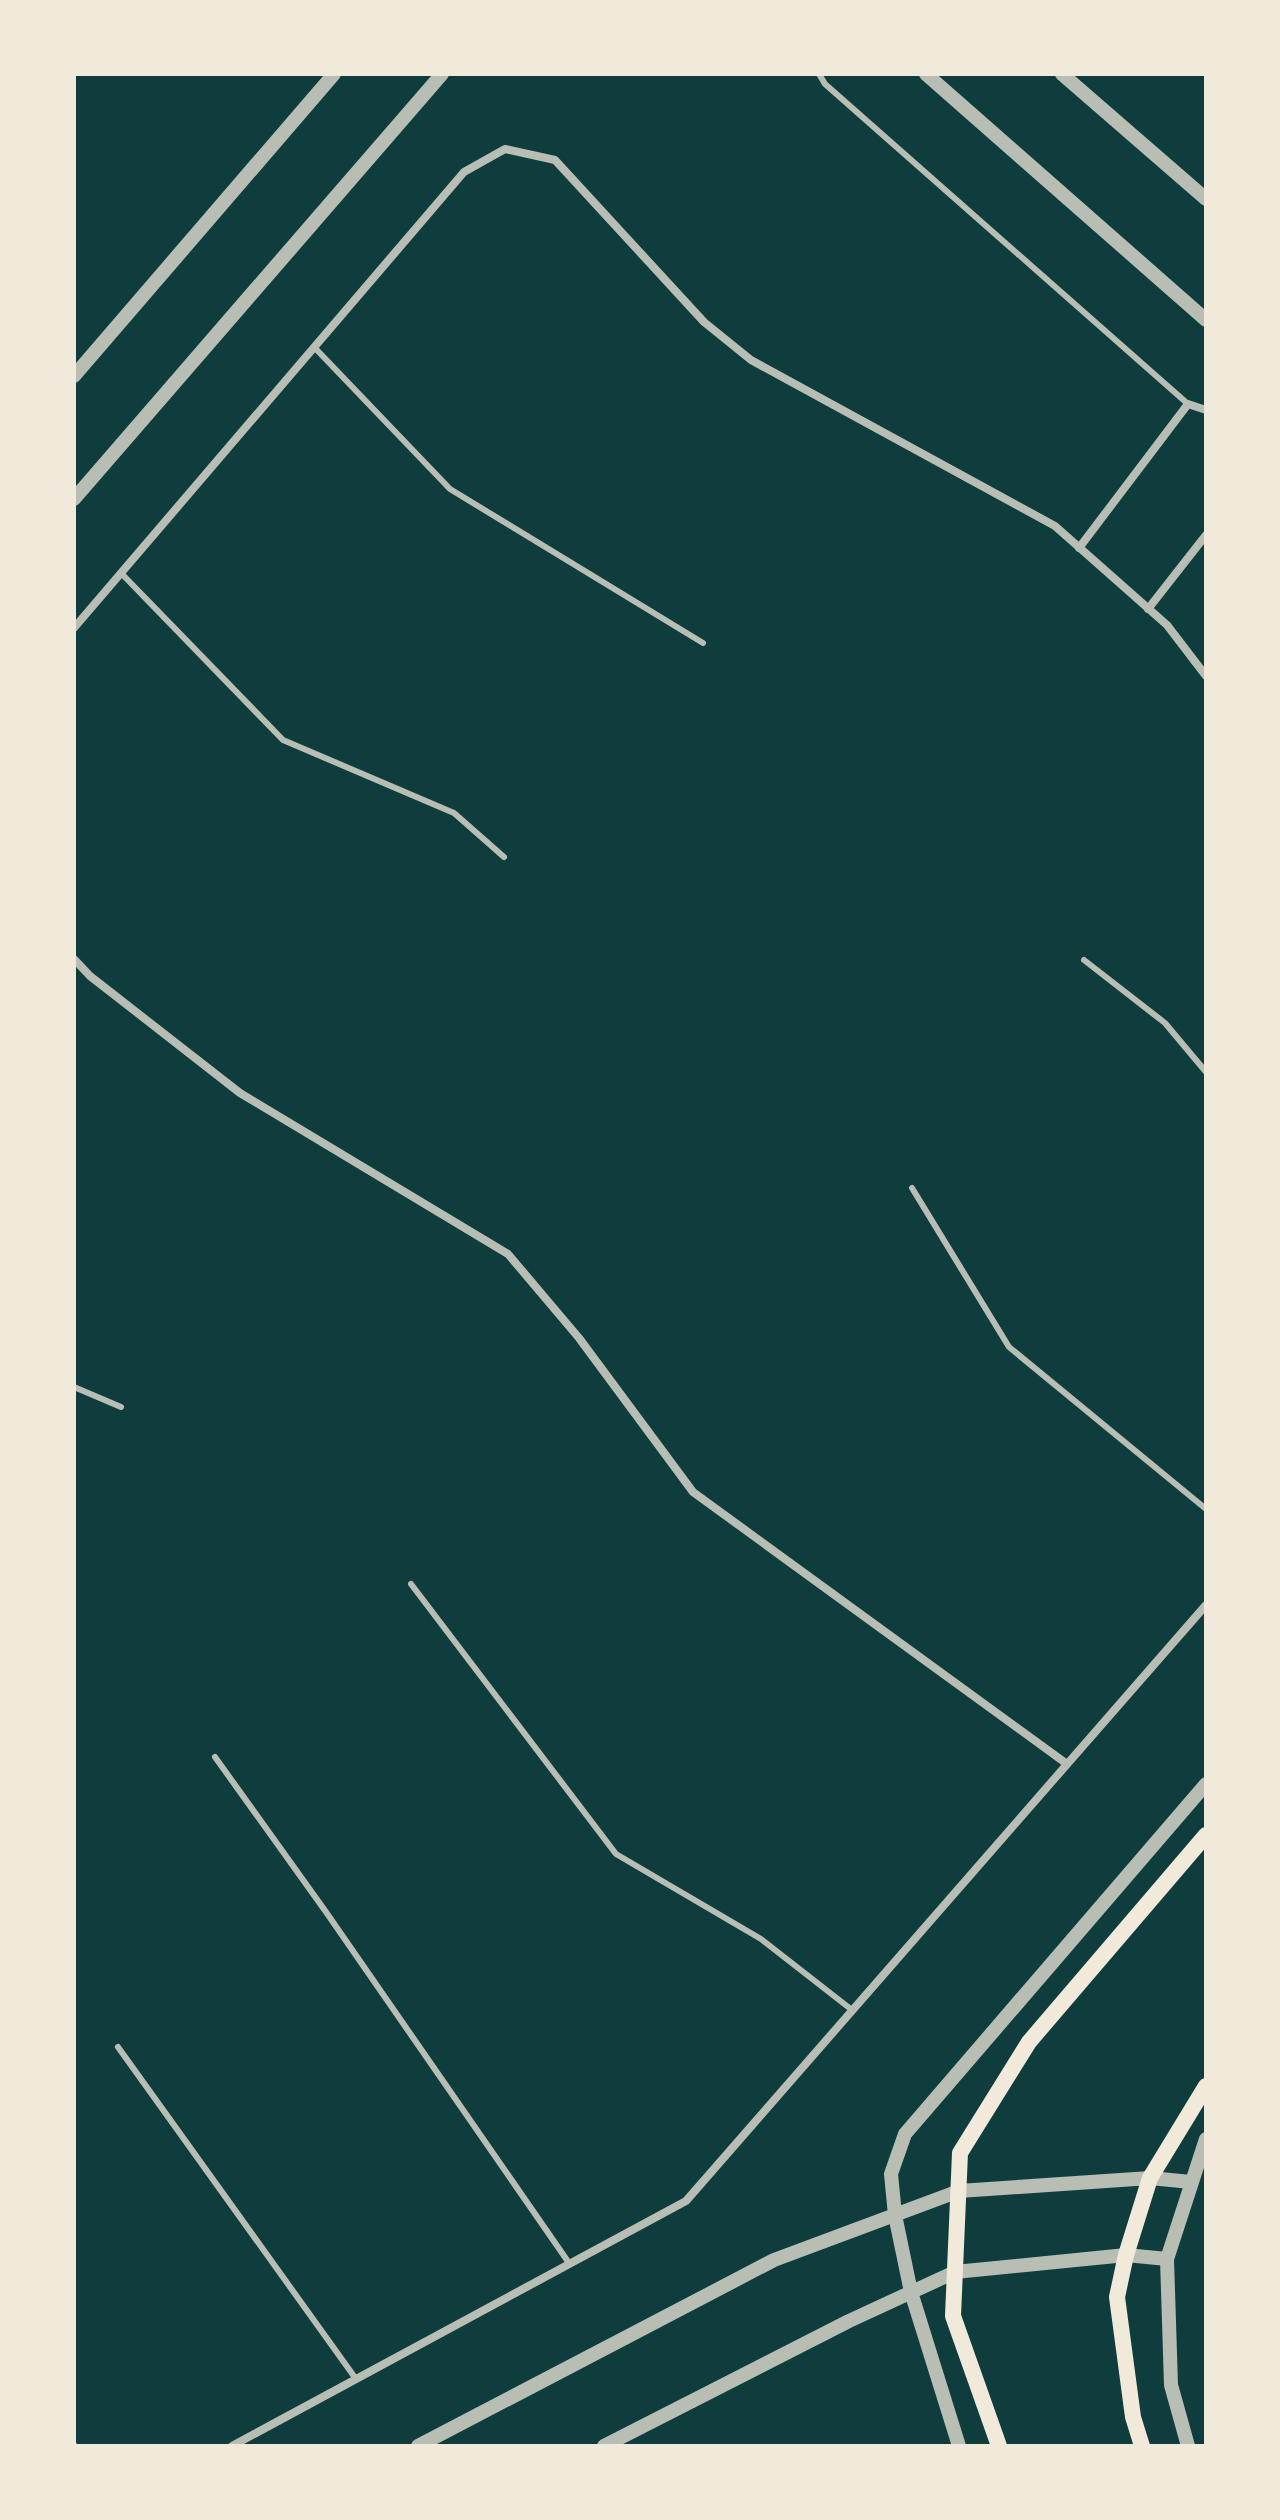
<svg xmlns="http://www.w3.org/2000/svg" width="1280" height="2520" font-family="'Archivo Narrow',sans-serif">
<rect width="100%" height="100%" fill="#0f3d3e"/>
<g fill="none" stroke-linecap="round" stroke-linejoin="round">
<!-- service -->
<path stroke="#b8beb3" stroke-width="6" d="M 819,74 L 825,84 L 1188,404
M 314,347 L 450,489 L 703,643
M 121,573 L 283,740 L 454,813 L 504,857
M 1084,960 L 1165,1023 L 1206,1072
M 912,1188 L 1009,1347 L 1206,1509
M 74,1387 L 121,1407
M 411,1584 L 616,1854 L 761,1939 L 852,2010
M 215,1757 L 326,1912 L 569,2263
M 118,2047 L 356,2379
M 74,2445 L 74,2446"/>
<!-- minor -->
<path stroke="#b8beb3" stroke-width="8" d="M 1079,548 L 1188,404 L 1206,410
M 1148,609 L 1206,535
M 74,628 L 464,172 L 505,149 L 555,160 L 704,322 L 751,360 L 1055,526 L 1167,625 L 1206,676
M 74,959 L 90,976 L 240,1093 L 508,1254 L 579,1338 L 693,1492 L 1067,1764
M 232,2446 L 686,2201 L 1206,1605"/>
<!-- tertiary -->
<path stroke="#b8beb3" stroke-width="14" d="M 926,74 L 1206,320
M 1062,74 L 1206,199
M 74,376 L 334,74
M 74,499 L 442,74
M 418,2446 L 774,2260 L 959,2191 L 1150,2178 L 1191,2182
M 604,2446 L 849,2321 L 955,2272 L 1126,2255 L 1167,2259
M 959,2446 L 911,2292 L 895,2215 L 891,2174 L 905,2134 L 1206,1784
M 1188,2446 L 1171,2385 L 1167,2259 L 1206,2139"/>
<!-- secondary -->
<path stroke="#f1e9da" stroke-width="16" d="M 999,2446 L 953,2316 L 960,2153 L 1029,2042 L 1206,1835
M 1142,2446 L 1133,2417 L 1117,2297 L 1126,2255 L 1150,2178 L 1206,2086"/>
</g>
<!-- border -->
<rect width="1280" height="2520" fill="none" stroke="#f1e9da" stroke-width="152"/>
</svg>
